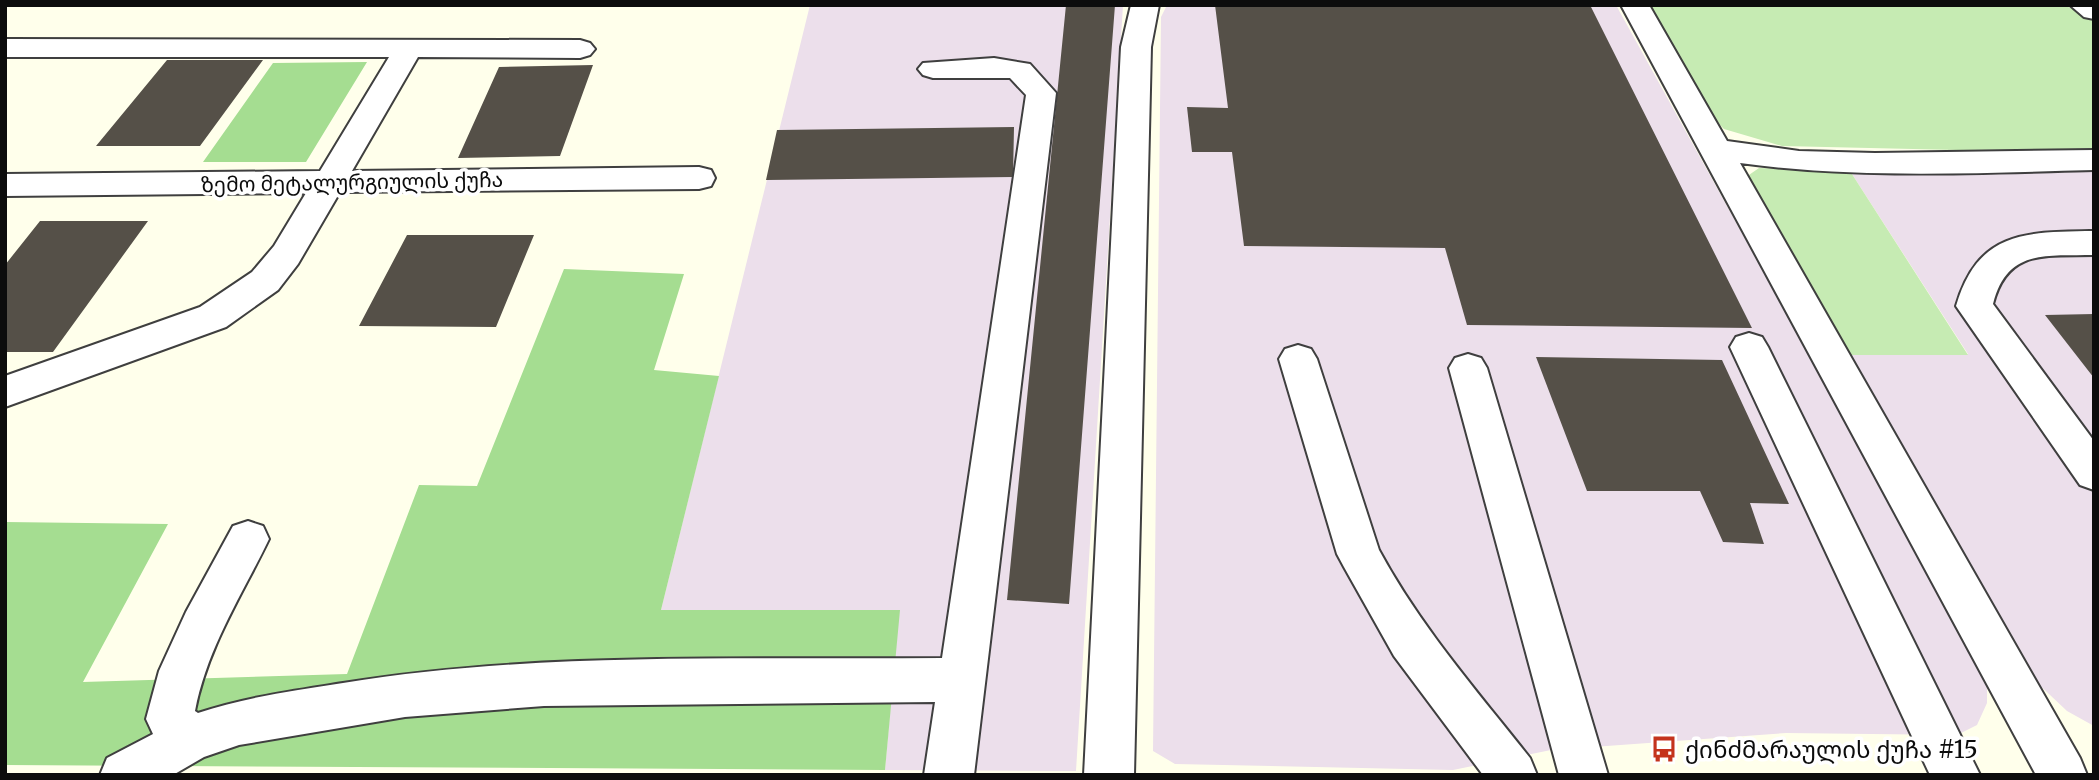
<svg xmlns="http://www.w3.org/2000/svg" width="2099" height="780" font-family="Merriweather,'Noto Sans Georgian',serif">
<rect width="100%" height="100%" fill="#ffffeb"/>
<!-- industrial -->
<path fill="#ecdfeb" d="M 810,5 L 1123,5 L 1076,771 L 885,770 L 899,610 L 661,610 Z
M 1167,5 L 1616,5 L 1987,677 L 1987,703 L 1977,725 L 1957,735 L 1786,733 L 1551,750 L 1453,770 L 1175,764 L 1153,751 L 1161,17 Z
M 2094,168 L 2094,726 L 2067,711 L 2030,676 L 1841,355 L 1968,354 L 1850,171 Z"/>
<!-- green -->
<path fill="#c6ebb3" d="M 1653,5 L 2064,5 L 2094,19 L 2094,149 L 1957,150 L 1782,146 L 1724,129 L 1713,118 L 1651,10 Z
M 1759,168 L 1850,171 L 1968,355 L 1841,355 L 1746,177 Z"/>
<!-- forest -->
<path fill="#a5dd91" d="M 367,62 L 306,162 L 203,162 L 273,63 Z
M 564,269 L 684,274 L 654,370 L 719,376 L 661,610 L 900,610 L 885,770 L 5,765 L 5,522 L 168,524 L 83,682 L 347,674 L 419,485 L 477,486 Z"/>
<!-- building -->
<path fill="#555048" d="M 1066,5 L 1115,5 L 1069,604 L 1007,600 Z
M 1215,5 L 1590,5 L 1752,328 L 1467,325 L 1445,248 L 1244,246 L 1232,152 L 1192,152 L 1187,107 L 1228,108 Z
M 167,60 L 263,60 L 200,146 L 96,146 Z
M 593,65 L 560,156 L 458,158 L 499,67 Z
M 1014,127 L 1013,177 L 766,180 L 777,130 Z
M 40,221 L 148,221 L 53,352 L 5,352 L 5,265 Z
M 407,235 L 534,235 L 496,327 L 359,326 Z
M 2094,314 L 2094,378 L 2045,315 Z
M 1536,357 L 1722,360 L 1789,504 L 1750,503 L 1764,544 L 1723,542 L 1700,491 L 1587,491 Z"/>
<g fill="none" stroke-linecap="round" stroke-linejoin="round">
<!-- minor casing -->
<g stroke="#3f3f3f" stroke-width="4">
<path id="minor" d="M 1131,5 L 1159,5 L 1151,47 L 1134,775 L 1084,775 L 1121,47 Z
M 1621,5 L 1649,5 L 1727,141 L 1799,151 L 1875,153 L 2094,150 L 2094,170 C 1975,173 1857,179 1740,163 L 2080,758 L 2087,775 L 2036,775 Z
M 2070,5 L 2094,5 L 2094,19 L 2084,17 Z
M 5,39 L 580,40 L 590,43 L 595,49 L 590,55 L 580,58 L 418,57 L 352,171 L 699,167 L 711,170 L 715,178 L 711,186 L 699,189 L 340,192 L 298,264 L 278,290 L 226,327 L 5,407 L 5,376 L 200,307 L 252,272 L 274,246 L 306,193 L 5,196 L 5,174 L 320,171 L 389,57 L 5,57 Z
M 994,58 L 1030,64 L 1056,93 L 974,775 L 924,775 L 935,702 L 544,706 L 405,717 L 239,745 L 204,757 L 173,775 L 100,775 L 107,758 L 153,734 L 146,719 L 159,671 L 186,612 L 233,526 L 248,521 L 263,526 L 269,539 C 242,595 207,648 195,711 L 198,713 C 246,697 293,691 343,683 C 540,651 743,660 942,658 L 1026,95 L 1010,78 L 933,78 L 923,75 L 918,69 L 923,63 Z
M 2094,231 L 2094,255 C 2045,256 2007,249 1993,304 L 2094,441 L 2094,490 L 2080,485 L 1956,306 C 1978,231 2025,232 2094,231 Z
M 1749,333 L 1762,337 L 1768,347 L 1980,775 L 1930,775 L 1730,347 L 1736,337 Z
M 1298,345 L 1311,349 L 1317,359 L 1379,550 C 1420,626 1477,691 1530,758 L 1537,775 L 1483,775 L 1394,656 L 1344,567 L 1337,554 L 1279,359 L 1285,349 Z
M 1468,354 L 1481,358 L 1487,368 L 1608,775 L 1559,775 L 1449,368 L 1455,358 Z"/>
</g>
<!-- minor -->
<use href="#minor" fill="#fff" fill-rule="evenodd"/>
</g>
<!-- icons -->
<defs>
<g id="bus-bare" transform="scale(2.1)"><path d="M-5-6H5V4H4V6H2V4H-2V6H-4V4H-5ZM-3.5-4V0h7V-4ZM-3.5 1.2v1.5H-2V1.2ZM2 1.2v1.5H3.5V1.2Z" fill="#c4331d" stroke="#fff" stroke-width="2.5" paint-order="stroke"/></g>
</defs>
<g fill-rule="evenodd">
<use href="#bus-bare" x="1664" y="749"/>
</g>
<g text-anchor="middle" dominant-baseline="central" stroke-width="7" stroke-linejoin="round" paint-order="stroke">
<!-- street labels -->
<g font-size="21" fill="#0c0c0c" stroke="#fff">
<text transform="translate(352 182) rotate(-1)">ზემო მეტალურგიულის ქუჩა</text>
</g>
<!-- near-poi labels -->
<g font-size="24" fill="#0c0c0c" stroke="#fff" text-anchor="start">
<text x="1685" y="749">ქინძმარაულის ქუჩა #15</text>
</g>
</g>
<!-- border -->
<rect width="2099" height="780" fill="none" stroke="#0c0c0c" stroke-width="14"/>
</svg>
